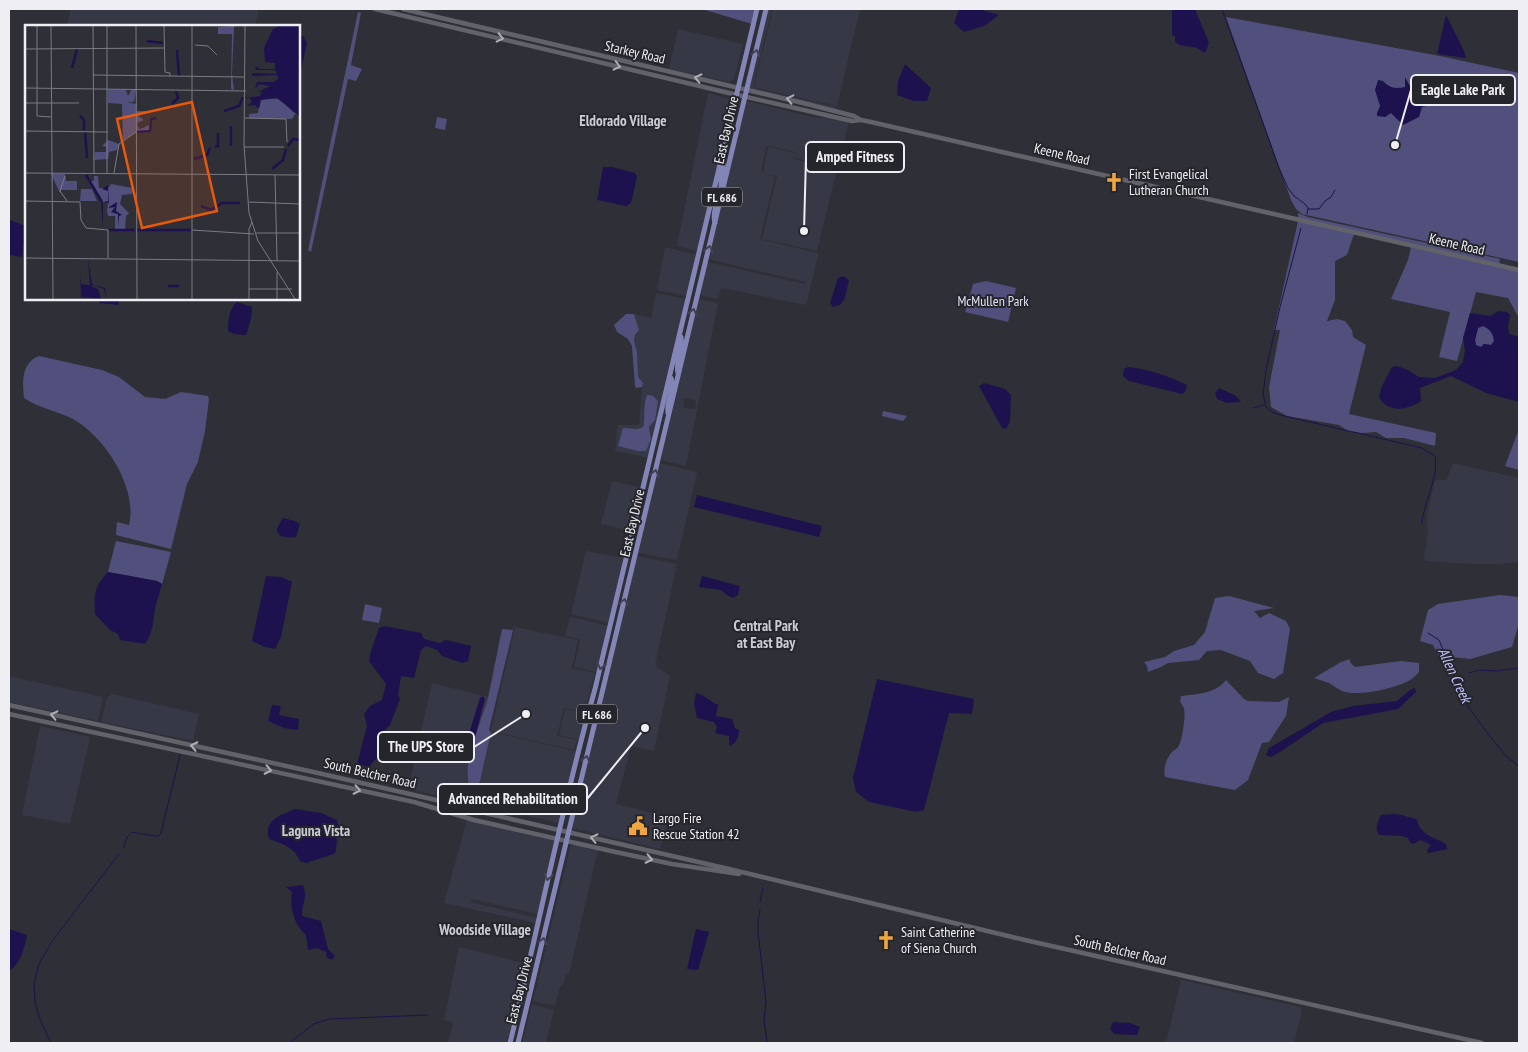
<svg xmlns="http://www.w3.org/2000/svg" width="1528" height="1052" font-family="'PT Sans Narrow',sans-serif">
<rect width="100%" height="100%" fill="#2f2f37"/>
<!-- built -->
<path fill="#373845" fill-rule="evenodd" d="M 71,9 L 259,9 L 255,26 L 67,26 Z
M 768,9 L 772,9 L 753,85 L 757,89 L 837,107 L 836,110 L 749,88 Z
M 773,9 L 860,9 L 837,106 L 757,88 L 754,85 Z
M 678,29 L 743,44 L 734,79 L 729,82 L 669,69 Z
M 708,93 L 733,100 L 698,251 L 677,246 Z
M 746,101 L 817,118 L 830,118 L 849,121 L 838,169 L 796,158 L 796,152 L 768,146 L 766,147 L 761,172 L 775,177 L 760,239 L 817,253 L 819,252 L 824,231 L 806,305 L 721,288 L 718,299 L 699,295 L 707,262 L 805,284 L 806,282 L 708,259 Z
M 768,147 L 796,153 L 795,159 L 837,169 L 817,251 L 762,239 L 777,176 L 763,173 Z
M 665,247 L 697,255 L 687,296 L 657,290 Z
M 656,293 L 687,299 L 649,458 L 615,451 L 618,425 L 639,425 L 642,387 L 638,377 L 637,352 L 634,341 L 637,322 L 634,314 L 651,318 ZM 647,396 L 655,420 L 649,427 L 651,439 L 628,427 L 638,429 L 642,428 L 645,420 L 643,405 Z
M 699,299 L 718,303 L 686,466 L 660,460 ZM 686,398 L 696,401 L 695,409 L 683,408 L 684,399 Z
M 659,463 L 697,472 L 677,560 L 638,553 Z
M 1453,464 L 1457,464 L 1519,478 L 1519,562 L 1499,564 L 1472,564 L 1427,561 L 1424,559 L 1428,532 L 1427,515 L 1435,480 L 1446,480 Z
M 612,481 L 642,488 L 632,531 L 601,524 Z
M 586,551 L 625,558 L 609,623 L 571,614 Z
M 637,556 L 677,564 L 655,665 L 670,676 L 654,751 L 631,746 L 616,804 L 669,817 L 660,849 L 572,828 Z
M 570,617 L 609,626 L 559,823 L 408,789 L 432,683 L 488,697 L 482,719 L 479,723 L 480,698 L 465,755 L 466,757 L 470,756 L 467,776 L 469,784 L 472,786 L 480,781 L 491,732 L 575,751 L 578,741 L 577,739 L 559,735 L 565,709 L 586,713 L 597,673 L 595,672 L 574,667 L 580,641 L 578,639 L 517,626 L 565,636 ZM 437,734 L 454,737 L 458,740 L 457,749 L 455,750 L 435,745 L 434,740 Z
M 515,627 L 578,640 L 572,668 L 595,673 L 584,712 L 564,708 L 557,736 L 577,740 L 574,750 L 491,731 Z
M 9,676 L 103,697 L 98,721 L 9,702 Z
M 112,694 L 199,714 L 193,741 L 101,722 L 107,698 Z
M 40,726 L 90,737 L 70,824 L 22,815 Z
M 467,820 L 555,840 L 538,914 L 471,899 L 470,902 L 537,918 L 536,923 L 444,903 Z
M 571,844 L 598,850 L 569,974 L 566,974 L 564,983 L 560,987 L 555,1006 L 533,1001 Z
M 459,947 L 527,964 L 507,1043 L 448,1043 L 453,1023 L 444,1020 Z
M 1181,980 L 1301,1007 L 1302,1011 L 1294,1043 L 1166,1043 Z
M 532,1004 L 554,1010 L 546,1043 L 522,1043 Z"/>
<!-- green -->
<path fill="#51507c" d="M 702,9 L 755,9 L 752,24 Z
M 358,12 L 361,13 L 351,65 L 362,69 L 356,81 L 348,79 L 311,252 L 308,250 Z
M 1226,17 L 1440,56 L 1519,73 L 1519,262 L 1302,214 L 1296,209 L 1291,200 Z
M 437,117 L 447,119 L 445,130 L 435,128 Z
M 1298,213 L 1308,217 L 1500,259 L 1499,264 L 1298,218 Z
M 1298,221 L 1354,234 L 1347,255 L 1335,261 L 1335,300 L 1327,321 L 1337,319 L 1345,321 L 1352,330 L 1353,337 L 1366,345 L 1349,414 L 1436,433 L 1435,446 L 1404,438 L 1386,438 L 1376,432 L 1362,433 L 1348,431 L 1339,425 L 1287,416 L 1271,407 L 1269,387 L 1280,330 L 1274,330 Z
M 1411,247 L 1519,271 L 1519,318 L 1508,298 L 1476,292 L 1457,361 L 1439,357 L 1450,312 L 1391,299 L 1408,260 Z
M 986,281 L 1016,288 L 1008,322 L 965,312 L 973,284 Z
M 626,314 L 634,314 L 639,330 L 635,335 L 634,341 L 637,352 L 638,377 L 643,383 L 642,387 L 636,388 L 635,386 L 632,346 L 628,339 L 617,332 L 614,325 Z
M 1483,326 C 1490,329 1493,333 1494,341 L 1491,345 L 1484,344 L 1481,347 L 1476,345 L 1475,340 L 1478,328 Z
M 39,356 L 102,370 L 119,377 L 145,397 L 165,399 L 181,392 L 208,396 L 209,399 L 205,431 L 198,462 L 187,484 L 171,549 L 116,535 L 117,522 L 129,525 C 138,488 105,437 73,419 C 57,411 39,408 24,398 C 22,382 22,362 39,356 Z
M 647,395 L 653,396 L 658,401 L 655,420 L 649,427 L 651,439 L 646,451 L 638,451 L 618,446 L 623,428 L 638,429 L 643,427 C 646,416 642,406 647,395 Z
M 883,411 L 907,416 L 903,421 L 882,416 Z
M 1519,429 L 1519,470 L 1505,466 Z
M 116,541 L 171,552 L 162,584 L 157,581 L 108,572 Z
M 1500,595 L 1519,597 L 1519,623 L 1512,647 L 1470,659 L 1452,657 L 1457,673 L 1446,672 L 1433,645 L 1420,641 L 1428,610 L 1438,604 Z
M 1229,596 L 1274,608 L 1254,611 L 1260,618 L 1269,613 L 1286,621 L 1290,629 L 1283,673 L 1274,679 L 1258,673 L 1250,661 L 1221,650 L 1207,651 L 1199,660 L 1168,663 L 1161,667 L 1148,672 L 1147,666 L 1144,662 L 1165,657 L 1174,651 L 1194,645 L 1205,632 L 1215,598 Z
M 365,604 L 382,608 L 379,623 L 362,620 Z
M 502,629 L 513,630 L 489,730 L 491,732 L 480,781 L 477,786 L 469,784 C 462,761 482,721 488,698 C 493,675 497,652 502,629 Z
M 1350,659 L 1350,662 L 1355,667 L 1401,661 L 1419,663 L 1419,672 C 1417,674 1414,678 1410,680 C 1396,688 1362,696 1346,692 C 1339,691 1335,686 1329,683 C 1324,681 1319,680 1314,678 L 1341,662 Z
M 1226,680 L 1244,699 L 1248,701 L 1279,702 L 1289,697 L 1286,716 L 1269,742 L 1262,743 L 1248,780 L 1235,790 L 1165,777 C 1163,770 1166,758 1172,752 C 1174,750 1177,749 1178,747 C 1182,743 1186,715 1184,709 C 1183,705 1182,705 1180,702 L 1181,696 C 1197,694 1215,694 1226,680 Z"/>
<!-- water -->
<path fill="#1d124e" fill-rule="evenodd" d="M 959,9 L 978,9 L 999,15 L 984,26 L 964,32 L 954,23 Z
M 1172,9 L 1195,9 L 1209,43 L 1205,53 L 1197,48 L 1180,45 L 1175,42 L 1175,36 L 1172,35 Z
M 1446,15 L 1464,51 L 1466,58 L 1437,54 Z
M 299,35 L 303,36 L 307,43 L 299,78 Z
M 905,64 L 931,88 L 927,101 L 914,101 L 897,95 L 898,81 Z
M 1405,77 L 1411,88 C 1419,88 1423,87 1428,95 L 1426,106 L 1422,107 L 1419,117 L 1403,125 L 1391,113 L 1385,117 L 1377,116 L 1377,113 L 1380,106 L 1375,90 L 1378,80 L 1383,81 C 1390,88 1394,89 1405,87 Z
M 603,167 L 612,167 L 635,173 L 637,177 L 631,203 L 626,206 L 597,200 Z
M 9,220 L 26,226 L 22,257 L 9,255 Z
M 843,276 L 849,280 L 845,298 L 840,305 L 833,307 L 830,303 L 838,278 Z
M 100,299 L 119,299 L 118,305 L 99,303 Z
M 237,302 L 252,307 L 251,319 L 246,335 L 234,334 L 228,331 C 228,321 229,309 237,302 Z
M 1498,311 L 1507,312 L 1510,315 L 1508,327 L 1509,334 L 1519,337 L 1519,402 L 1486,393 L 1451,376 L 1420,388 L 1421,401 C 1407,410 1389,414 1379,397 L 1382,386 L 1392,367 L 1397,366 L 1408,370 L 1419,377 L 1435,378 L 1456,370 L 1463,362 L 1465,350 L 1463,338 L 1470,313 L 1491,316 ZM 1483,326 C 1490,329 1493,333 1494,341 L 1491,345 L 1484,344 L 1481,347 L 1476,345 L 1475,340 L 1478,328 Z
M 1128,367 C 1149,369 1169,376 1187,385 L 1186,391 L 1182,394 L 1129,381 L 1123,376 L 1124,369 Z
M 984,383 L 1005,389 L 1011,395 L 1010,422 L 1006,429 L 1002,428 L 979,386 Z
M 1219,388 L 1236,396 L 1241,402 L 1227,403 L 1217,399 L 1215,393 Z
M 697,495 L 822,526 L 819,537 L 694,507 Z
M 283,518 L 295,521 L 300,524 L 296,537 C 291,538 277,538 277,530 C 277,527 281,521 283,518 Z
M 108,572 L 157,581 L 162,584 C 160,591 158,598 156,604 C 153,619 154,631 145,644 L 120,640 L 118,634 L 110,630 L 95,614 C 94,594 94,587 108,572 Z
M 266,576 L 281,577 L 292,582 L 281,637 L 275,649 L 265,647 L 252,641 Z
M 702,576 L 740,586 L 738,595 L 733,598 L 727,595 L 721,590 L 699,587 Z
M 384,626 L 421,633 L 424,639 L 440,643 L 446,640 L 471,646 L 468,661 L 462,663 L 442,656 L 437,650 L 426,646 L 421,650 L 414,678 L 401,676 L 398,695 L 400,699 L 390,725 L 382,733 L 389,742 L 385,761 L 376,759 L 369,767 L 357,764 L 367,726 L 364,714 L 370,706 L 382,700 L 386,684 L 369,661 L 371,651 L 379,628 Z
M 877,679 L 974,699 L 972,714 L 949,713 L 924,810 L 916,812 L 869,802 L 856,792 L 853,778 Z
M 1415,688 L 1416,692 L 1398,709 L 1323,723 L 1283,750 L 1271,757 L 1266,755 L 1269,748 L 1331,712 L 1353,706 L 1397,701 L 1410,690 Z
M 696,693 C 705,695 709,701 718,705 L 716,716 L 732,719 L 735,728 L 739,730 C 739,737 736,744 729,746 L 729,736 L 715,733 L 717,727 L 714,722 L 697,718 L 694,704 Z
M 483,696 L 485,699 L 470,756 L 465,757 C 465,742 475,715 480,698 Z
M 272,705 L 281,706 L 279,715 L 299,719 L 298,730 L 284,728 L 268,721 Z
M 295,809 L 321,813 L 337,820 L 338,826 L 336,851 L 334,854 L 306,863 L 300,861 C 294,847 283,844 269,839 C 263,820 281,815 295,809 Z
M 1394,814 C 1402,814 1409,818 1417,819 C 1419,835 1434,837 1446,844 L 1447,849 L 1428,853 L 1427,850 L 1431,845 L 1421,840 L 1413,844 L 1410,842 L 1408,838 L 1402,836 L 1379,835 C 1374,828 1378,822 1381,815 Z
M 303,885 C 308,899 302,902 302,916 L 321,921 L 328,949 L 335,956 L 332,960 L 327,958 L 326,952 L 317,948 L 308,950 L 306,935 C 294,925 289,907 292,892 L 286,887 Z
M 9,929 L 27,935 C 25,947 20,965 9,971 Z
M 696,929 L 709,932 L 698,970 L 687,969 Z
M 1113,1022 L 1130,1023 L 1140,1027 L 1137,1035 L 1114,1034 L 1110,1029 Z"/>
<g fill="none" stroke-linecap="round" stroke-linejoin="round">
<!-- stream -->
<path stroke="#1d124e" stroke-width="1" d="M 1222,9 L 1279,168 L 1288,188 L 1294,196 L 1305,204 L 1308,208 L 1307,214
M 1308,209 L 1319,209 L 1325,201 L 1331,197 L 1335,190
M 1301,228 L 1280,307 L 1266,370 L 1263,394 L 1266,407 L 1272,412 L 1280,415 L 1422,448 L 1435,456 C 1439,477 1424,502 1422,523
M 1253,408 L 1264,405
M 1428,633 L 1439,640 L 1467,705 L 1485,730 L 1507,757 L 1519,766
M 1469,673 L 1479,670 L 1497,671 L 1518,668
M 123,848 L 127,837 L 132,832 L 154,836 L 159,836 L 161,833 L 180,755
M 760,902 L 763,888
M 760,910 L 758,921 L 758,932 L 766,1002 L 764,1019 L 767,1043
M 51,1043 L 39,1017 L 35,1001 L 34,983 L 39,964 L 52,941 L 119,854
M 289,1043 L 314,1024 L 329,1019 L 428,1015"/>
<!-- secondary -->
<path stroke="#61626a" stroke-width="4.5" d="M 375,9 L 729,93 L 852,121 L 861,120 L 871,122 L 1519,270
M 403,9 L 803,103 L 854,116 L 859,119
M 9,705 L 318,773 L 449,803 L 476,811 L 729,869 L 1025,940 L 1482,1043
M 9,714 L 414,802 L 474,820 L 611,851 L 672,864 L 739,874"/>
<!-- primary -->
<path stroke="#8485b7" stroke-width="5" d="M 714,190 C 721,200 711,212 715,223
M 722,193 C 718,182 725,170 723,157
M 678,373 C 675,361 683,349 681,337
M 668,413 C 666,401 675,390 671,378
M 510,1043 C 539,925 562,806 595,689 L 757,9
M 518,1043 L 766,9"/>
</g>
<!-- one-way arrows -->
<defs><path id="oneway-chevron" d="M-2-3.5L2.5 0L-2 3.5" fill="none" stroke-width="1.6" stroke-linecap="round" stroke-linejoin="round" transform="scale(1.25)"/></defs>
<g stroke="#afafb5">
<use href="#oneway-chevron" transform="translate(500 38) rotate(13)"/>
<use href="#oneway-chevron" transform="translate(617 66) rotate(14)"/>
<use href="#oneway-chevron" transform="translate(698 78) rotate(-167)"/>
<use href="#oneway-chevron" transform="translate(790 99) rotate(-167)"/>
<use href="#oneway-chevron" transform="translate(54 715) rotate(-167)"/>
<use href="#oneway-chevron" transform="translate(194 746) rotate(-168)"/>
<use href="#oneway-chevron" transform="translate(268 770) rotate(12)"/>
<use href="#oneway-chevron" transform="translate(357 790) rotate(12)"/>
<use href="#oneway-chevron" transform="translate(594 838) rotate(-167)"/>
<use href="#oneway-chevron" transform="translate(649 859) rotate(12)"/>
</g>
<g stroke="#424256">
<use href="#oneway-chevron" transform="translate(756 53) rotate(-77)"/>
<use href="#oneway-chevron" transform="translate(709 249) rotate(-76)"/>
<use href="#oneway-chevron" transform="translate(693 312) rotate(-76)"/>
<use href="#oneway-chevron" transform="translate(655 473) rotate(-77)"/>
<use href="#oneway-chevron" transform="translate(624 602) rotate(-77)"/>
<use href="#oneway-chevron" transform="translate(601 666) rotate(103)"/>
<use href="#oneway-chevron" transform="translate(586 759) rotate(-76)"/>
<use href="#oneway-chevron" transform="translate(548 877) rotate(103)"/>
<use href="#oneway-chevron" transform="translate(543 941) rotate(-78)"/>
</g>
<!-- icons -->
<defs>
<g id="church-bare" transform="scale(1.5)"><path d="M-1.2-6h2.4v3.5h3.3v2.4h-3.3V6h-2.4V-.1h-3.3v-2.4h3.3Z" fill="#f0a63f" stroke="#25252c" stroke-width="2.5" paint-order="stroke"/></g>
<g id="civic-bare" transform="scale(1.5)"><path d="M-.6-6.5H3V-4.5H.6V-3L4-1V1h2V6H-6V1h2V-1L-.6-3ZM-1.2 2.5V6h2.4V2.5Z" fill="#f0a63f" stroke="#25252c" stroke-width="2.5" paint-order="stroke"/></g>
</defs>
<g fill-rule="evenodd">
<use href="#church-bare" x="1114" y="182"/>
<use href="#civic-bare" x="638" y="826"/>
<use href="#church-bare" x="886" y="940"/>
</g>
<g text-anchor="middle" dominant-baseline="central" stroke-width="4" stroke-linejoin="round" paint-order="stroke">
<!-- shield labels -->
<g fill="#25252c" stroke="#b2b2b7" stroke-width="1">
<rect x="702" y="187.5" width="40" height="19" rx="4"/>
<rect x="577" y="704.5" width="40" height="19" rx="4"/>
</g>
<g font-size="12" font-weight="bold" fill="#eeeef3">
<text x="722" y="197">FL 686</text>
<text x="597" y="714">FL 686</text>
</g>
<!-- street labels -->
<g font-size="14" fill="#eeeef3" stroke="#25252c">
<text transform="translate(635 52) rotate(13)">Starkey Road</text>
<text transform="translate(726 130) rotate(-77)">East Bay Drive</text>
<text transform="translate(1062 154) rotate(13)">Keene Road</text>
<text transform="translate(1457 244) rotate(13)">Keene Road</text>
<text transform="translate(632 523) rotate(-77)">East Bay Drive</text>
<text transform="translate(370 773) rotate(13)">South Belcher Road</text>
<text transform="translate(1120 950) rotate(13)">South Belcher Road</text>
<text transform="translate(519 990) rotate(-76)">East Bay Drive</text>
</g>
<!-- poi labels -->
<g font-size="14" fill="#eeeef3" stroke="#25252c" text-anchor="start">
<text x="1129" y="174">First Evangelical<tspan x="1129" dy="16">Lutheran Church</tspan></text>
<text x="653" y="818">Largo Fire<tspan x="653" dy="16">Rescue Station 42</tspan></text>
<text x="901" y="932">Saint Catherine<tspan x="901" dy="16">of Siena Church</tspan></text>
</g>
<!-- park labels -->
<g font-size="14" fill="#e0e1f5" stroke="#25252c">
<text x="993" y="301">McMullen Park</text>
</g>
<!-- neighbourhood labels -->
<g font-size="15" font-weight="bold" fill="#cbcbd5" stroke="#25252c">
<text x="623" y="120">Eldorado Village</text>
<text x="766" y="625">Central Park<tspan x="766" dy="17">at East Bay</tspan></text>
<text x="316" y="830">Laguna Vista</text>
<text x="485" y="929">Woodside Village</text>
</g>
<!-- water labels -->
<g font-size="15" font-style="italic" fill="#bec0f9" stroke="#25252c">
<text transform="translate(1455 675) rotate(65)">Allen Creek</text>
</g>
</g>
<!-- overview -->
<g transform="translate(25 25)">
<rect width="275" height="275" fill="#2f2f37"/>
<path d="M 209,1 L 207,48 L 209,65 L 206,64 L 207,9 L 193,9 L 193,2 ZM 83,64 L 101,65 L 103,71 L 106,65 L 111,65 L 109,77 L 102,77 L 111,79 L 111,86 L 125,86 L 113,91 L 119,95 L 112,98 L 114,104 L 118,103 L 124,100 L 125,93 L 125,106 L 111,107 L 98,115 L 97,79 L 83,78 ZM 238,73 L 253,74 L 261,78 L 267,86 L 271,88 L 273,90 L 270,89 L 267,94 L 224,93 L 224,89 L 233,88 L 234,77 ZM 83,115 L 94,119 L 92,125 L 84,127 L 83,134 L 69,135 L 70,127 L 81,127 L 81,122 L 77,121 ZM 26,149 L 40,149 L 41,156 L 52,156 L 52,165 L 36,165 L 35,168 ZM 69,151 L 73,151 L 74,163 L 83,163 L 86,159 L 107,163 L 107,169 L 97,170 L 95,179 L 104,188 L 101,191 L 100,205 L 90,205 L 90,191 L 83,191 L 82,186 L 83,177 L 77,177 L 63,156 L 69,156 ZM 56,164 L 67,164 L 72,176 L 55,176 Z" fill="#51507c"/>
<path d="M 254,1 L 275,1 L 275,92 L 252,73 L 236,75 L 234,84 L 230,80 L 222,81 L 227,77 L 225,73 L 218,73 L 235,71 L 237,67 L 233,67 L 245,61 L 234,59 L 230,64 L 232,57 L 249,57 L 254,53 L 252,50 L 227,51 L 227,48 L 252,49 L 250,45 L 231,45 L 230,41 L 235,44 L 250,44 L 250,38 L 240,37 L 239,23 L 248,4 ZM 83,160 L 84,182 L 92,177 L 91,186 L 97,190 L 94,191 L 93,201 L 93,189 L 86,187 L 90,182 L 84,183 L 84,178 L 78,177 L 78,203 L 76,178 L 78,177 L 83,176 L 83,166 L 77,164 ZM 63,233 L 67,259 L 80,263 L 81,274 L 79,264 L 69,260 L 66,261 L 73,264 L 76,274 L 56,272 L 55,247 L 56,259 L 65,260 Z" fill="#1d124e"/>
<path fill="none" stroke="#1d124e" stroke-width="2.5" d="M 122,16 L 138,18M 152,25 L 154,51M 47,43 L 52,24M 147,79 L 153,73 L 151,66M 199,86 L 214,81 L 218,72M 55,91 L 59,95 L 59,105M 60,107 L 62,133M 112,107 L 125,106 L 126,94 L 131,93M 206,121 L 206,101M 263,121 L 268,114 L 275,115M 190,122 L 193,121 L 193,108M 169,134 L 182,130 L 185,123M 247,144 L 258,135 L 261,124M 61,150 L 77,177M 176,181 L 186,185 L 197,178 L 215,178M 84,205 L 110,205M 112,205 L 166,205M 143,261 L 154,261 L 149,261"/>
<path fill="none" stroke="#7b7b82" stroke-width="1" d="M 12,1 L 12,91 L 26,92M 26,1 L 28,274M 68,1 L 69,149M 82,1 L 82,148M 111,1 L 112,274M 139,1 L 140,47 L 145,48 L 145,51M 167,1 L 167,274M 220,1 L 219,120 L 224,188 L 233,216 L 270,274M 170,20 L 183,21 L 192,30M 0,24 L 140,23M 68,50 L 219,52M 0,63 L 221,66M 0,78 L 54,78M 220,93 L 261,94 L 262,117M 0,106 L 83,107M 94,119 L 111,107M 219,122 L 259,122M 0,148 L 275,150M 89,148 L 94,119M 250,150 L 252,235M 40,151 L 35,166 L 42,176M 0,176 L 55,177 L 56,195 L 61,203 L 83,205 L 83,233M 224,177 L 275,179M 167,205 L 229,209M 231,208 L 275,208M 0,233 L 275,236M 0,239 L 0,274M 252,247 L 252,274M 224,264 L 267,264M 224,274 L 224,204 L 227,197"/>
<path fill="#e8590c" fill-opacity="0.15" stroke="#e8590c" stroke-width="2.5" d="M 167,77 L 192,186 L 117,203 L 92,94 Z"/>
<rect width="275" height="275" fill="none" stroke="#eeeef3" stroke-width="2.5"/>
</g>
<!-- callouts -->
<path fill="none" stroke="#eeeef3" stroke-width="2" d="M1395 145L1411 90M804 231L806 157M526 714L474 747M645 728L587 799"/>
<g fill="#eeeef3" stroke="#25252c" stroke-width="2">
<circle cx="1395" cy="145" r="5"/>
<circle cx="804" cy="231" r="5"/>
<circle cx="526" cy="714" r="5"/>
<circle cx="645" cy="728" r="5"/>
</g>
<g fill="#25252c" stroke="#eeeef3" stroke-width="2">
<rect x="1411" y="75" width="104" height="30" rx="5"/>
<rect x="806" y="142" width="98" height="30" rx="5"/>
<rect x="378" y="732" width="96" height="30" rx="5"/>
<rect x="438" y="784" width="149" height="30" rx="5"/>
</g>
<g font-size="15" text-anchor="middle" font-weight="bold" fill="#eeeef3">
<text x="1463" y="95">Eagle Lake Park</text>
<text x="855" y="162">Amped Fitness</text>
<text x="426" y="752">The UPS Store</text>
<text x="513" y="804">Advanced Rehabilitation</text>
</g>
<!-- border -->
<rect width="1528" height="1052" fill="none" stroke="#eeeef3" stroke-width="20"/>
</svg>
